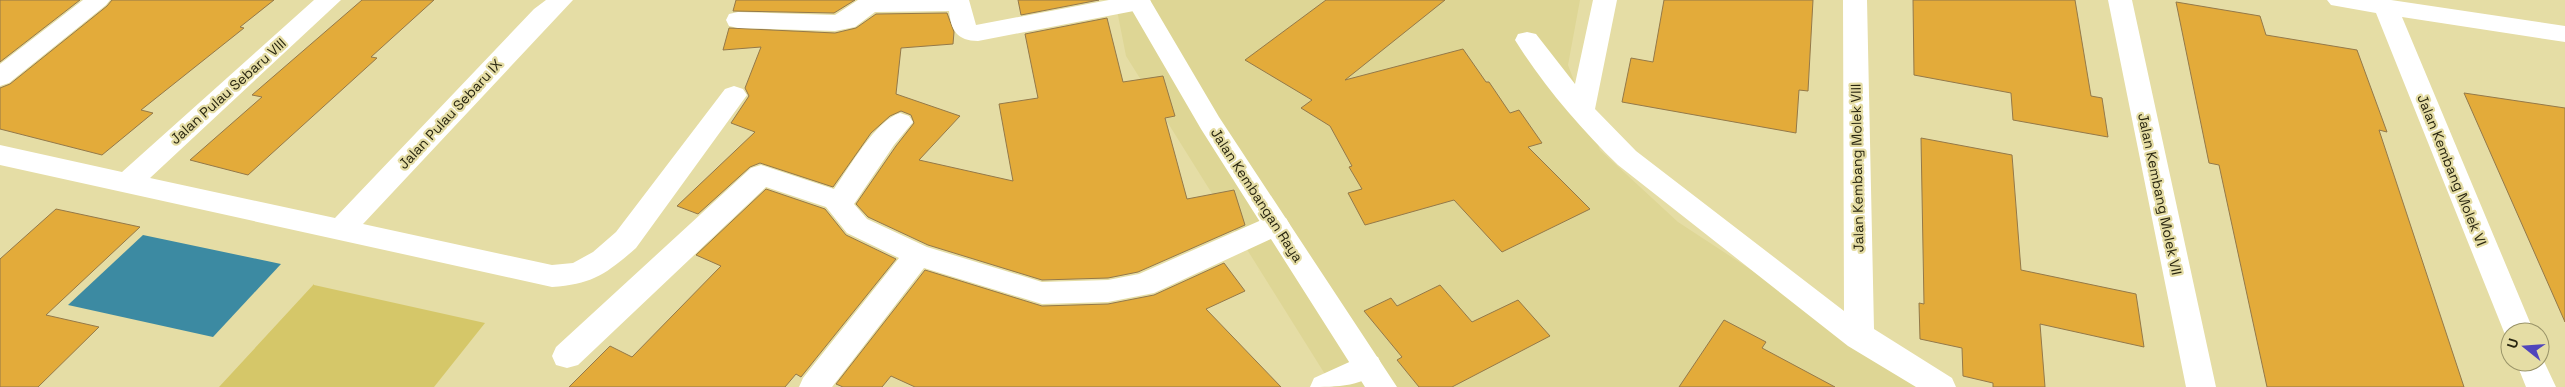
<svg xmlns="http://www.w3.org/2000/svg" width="2565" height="387" font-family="'Space Grotesk',sans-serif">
<rect width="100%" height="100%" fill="#e5dda5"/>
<!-- built -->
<path fill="#ded695" d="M 1115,0 L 1580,0 L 1568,65 L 1600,150 L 1678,222 L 1930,387 L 1333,387 L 1126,56 Z"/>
<!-- green -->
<path fill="#d5c769" d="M 314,284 L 314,285 L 485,323 L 434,387 L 219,387 Z"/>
<!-- water -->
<path fill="#3c8aa2" d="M 143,235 L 281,264 L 213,337 L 68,305 Z"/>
<!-- building -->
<path fill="#e3ab3a" stroke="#947949" d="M 0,0 L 80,0 L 0,62 Z
M 112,0 L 274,0 L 240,27 L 244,28 L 141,110 L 153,113 L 102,155 L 0,129 L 0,88 L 10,84 L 107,6 Z
M 362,0 L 434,0 L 371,57 L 377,58 L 248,175 L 190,160 L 262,97 L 252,95 Z
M 736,0 L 855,0 L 834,13 L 733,11 Z
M 1018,0 L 1099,0 L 1021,15 Z
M 1326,0 L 1445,0 L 1345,80 L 1463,49 L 1486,82 L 1489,82 L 1510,113 L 1519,110 L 1542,143 L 1528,147 L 1590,209 L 1502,252 L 1454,200 L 1365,225 L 1348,193 L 1362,189 L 1349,167 L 1352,166 L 1330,126 L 1301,108 L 1312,100 L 1245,60 Z
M 1664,0 L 1813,0 L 1808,91 L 1799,90 L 1796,133 L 1622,102 L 1631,58 L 1653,62 Z
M 1913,0 L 2075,0 L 2091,96 L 2102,98 L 2108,137 L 2013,120 L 2011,93 L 1914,75 Z
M 2176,2 L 2260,16 L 2266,35 L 2357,50 L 2387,132 L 2379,130 L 2464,387 L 2267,387 L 2219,165 L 2209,163 Z
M 947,13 L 954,32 L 953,44 L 901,48 L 896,94 L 960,116 L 919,160 L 1013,181 L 999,104 L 1038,98 L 1025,34 L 1107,18 L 1123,82 L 1163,76 L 1175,116 L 1165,118 L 1187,199 L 1234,190 L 1245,225 L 1138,272 L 1108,278 L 1042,280 L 928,245 L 868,217 L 856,204 L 896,146 L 914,123 L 911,115 L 901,111 L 890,116 L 871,133 L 833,187 L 760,163 L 750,167 L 698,214 L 677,206 L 755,132 L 731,123 L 749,96 L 745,88 L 761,47 L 723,50 L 729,28 L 835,33 L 856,28 L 876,14 Z
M 2464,93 L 2565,108 L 2565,322 L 2528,238 Z
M 1921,138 L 2012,155 L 2021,270 L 2136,294 L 2144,347 L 2040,324 L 2045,387 L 1993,387 L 1993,383 L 1963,376 L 1962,348 L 1920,339 L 1919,303 L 1924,304 Z
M 766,189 L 825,209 L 846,235 L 896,259 L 801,377 L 796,374 L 785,387 L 569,387 L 610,346 L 632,357 L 721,266 L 696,255 Z
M 56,209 L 140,227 L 46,315 L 99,327 L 38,387 L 0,387 L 0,259 Z
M 1224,263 L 1245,291 L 1206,309 L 1281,387 L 915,387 L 891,376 L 882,387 L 843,387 L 836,384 L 925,270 L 1042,306 L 1108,304 L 1154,295 Z
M 1440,285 L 1472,322 L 1518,300 L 1550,336 L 1452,387 L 1419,387 L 1397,360 L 1402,357 L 1364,311 L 1391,298 L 1397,306 Z
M 1724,320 L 1766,342 L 1762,348 L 1835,387 L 1679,387 Z"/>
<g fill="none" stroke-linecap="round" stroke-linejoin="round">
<!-- minor -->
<path fill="#fff" fill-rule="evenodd" d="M 83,0 L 110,0 L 106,5 L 9,83 L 0,86 L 0,64 Z
M 314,0 L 341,0 L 150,178 L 335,218 L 534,9 L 546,0 L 573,0 L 363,224 L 552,265 L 573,263 L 593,252 L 616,232 L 725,89 L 734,86 L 743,89 L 747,95 L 636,248 C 606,274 593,284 552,287 L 0,165 L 0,145 L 122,172 Z
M 858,0 L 969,0 L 976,25 L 1109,0 L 1150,0 L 1151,2 L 1148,7 L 1139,10 L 978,41 C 957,41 951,30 949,11 L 875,12 L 855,27 L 835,31 L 738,28 L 729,26 L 726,20 L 729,14 L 738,12 L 835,15 Z
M 1593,0 L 1617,0 L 1595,109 L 1636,151 L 1844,311 L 1843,0 L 1867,0 L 1874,329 L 1952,378 L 1956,387 L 1916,387 L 1848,346 L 1618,165 C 1580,128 1543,85 1515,40 L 1518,34 L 1527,32 L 1536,34 L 1575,84 Z
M 2108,0 L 2132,0 L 2216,387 L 2186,387 Z
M 2327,0 L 2391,0 L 2565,26 L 2565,42 L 2402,17 L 2534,332 L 2510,332 L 2510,341 L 2504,332 L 2376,13 L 2331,5 Z
M 900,113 L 909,116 L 913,122 L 894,145 L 854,204 L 867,219 L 927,247 L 1042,282 L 1108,280 L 1139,274 L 1266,218 L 1276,215 L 1286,218 L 1290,225 L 1286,232 L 1154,293 L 1108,302 L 1042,304 L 924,268 L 832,387 L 799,387 L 803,378 L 899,258 L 847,233 L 826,207 L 766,187 L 578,365 L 567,368 L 556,365 L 552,356 L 556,347 L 751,168 L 761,165 L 834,189 C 849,168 876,120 900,113 Z
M 2540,353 L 2556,387 L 2526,387 L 2516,362 L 2540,362 Z
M 1367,354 L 1378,357 L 1382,366 C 1369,387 1334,387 1310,387 L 1314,378 Z"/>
<!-- tertiary -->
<path fill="#fff" fill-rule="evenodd" d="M 1126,0 L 1150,0 L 1219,117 L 1397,387 L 1365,387 L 1201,129 Z"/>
</g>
<g text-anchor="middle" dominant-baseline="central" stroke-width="4.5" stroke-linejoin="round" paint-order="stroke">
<!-- street labels -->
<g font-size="14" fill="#292610" stroke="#e5dda5">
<text transform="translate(228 91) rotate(-42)">Jalan Pulau Sebaru VIII</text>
<text transform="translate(450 114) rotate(-47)">Jalan Pulau Sebaru IX</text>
<text transform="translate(1857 168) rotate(-91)">Jalan Kembang Molek VIII</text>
<text transform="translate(2452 170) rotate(68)">Jalan Kembang Molek VI</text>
<text transform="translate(2160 194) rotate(78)">Jalan Kembang Molek VII</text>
<text transform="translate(1257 195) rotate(57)">Jalan Kembangan Raya</text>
</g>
</g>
<!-- north arrow -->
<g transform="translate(2525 347) rotate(287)"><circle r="24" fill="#e5dda5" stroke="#9a9469"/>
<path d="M0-4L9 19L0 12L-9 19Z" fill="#5045bc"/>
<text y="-8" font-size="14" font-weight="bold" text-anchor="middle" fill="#292610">U</text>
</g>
</svg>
